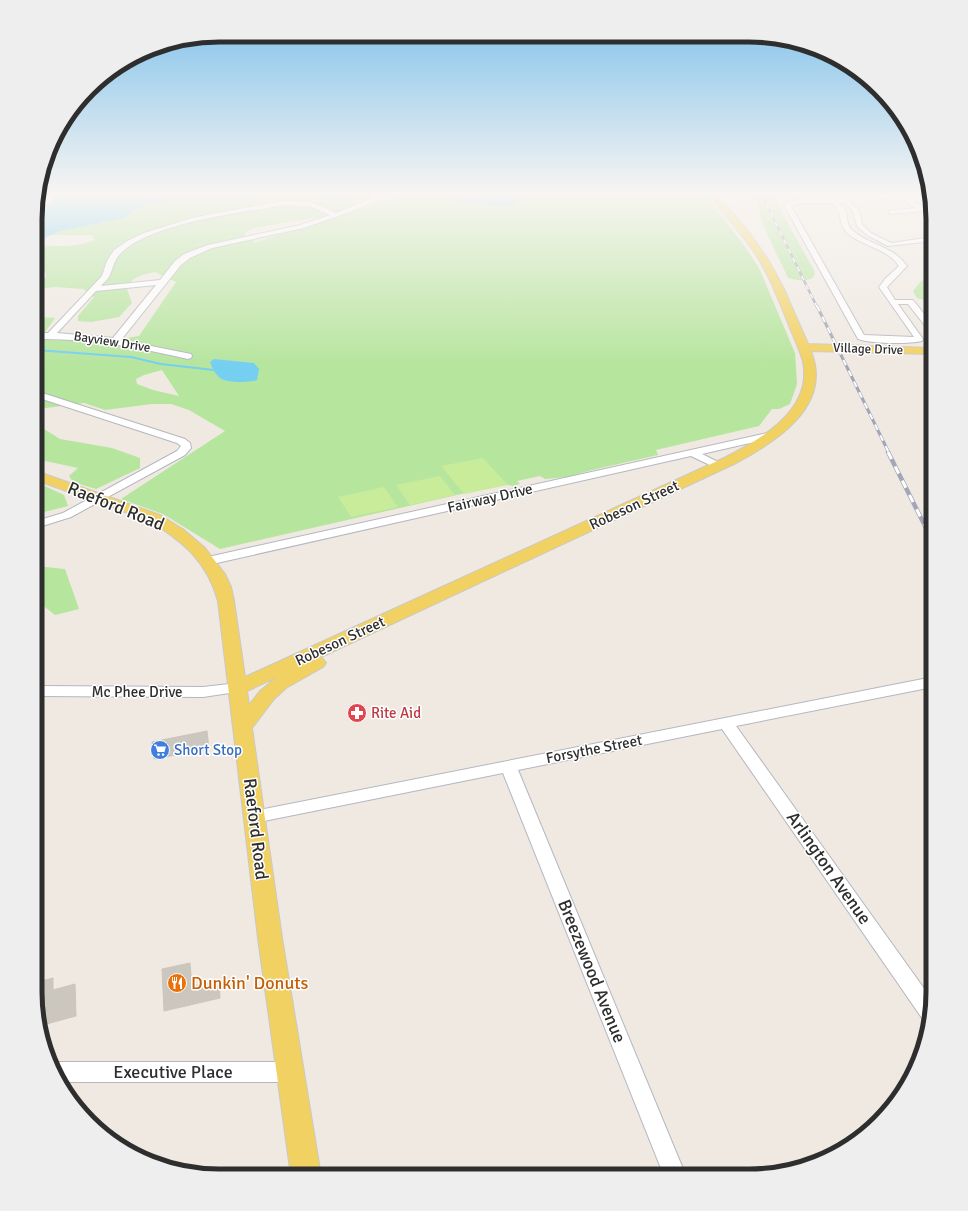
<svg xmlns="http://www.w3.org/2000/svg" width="968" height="1211" font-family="Signika,sans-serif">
<rect width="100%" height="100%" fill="#efe9e1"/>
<!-- green -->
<path fill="#b6e59e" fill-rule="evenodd" d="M 37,195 L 63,195 L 56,198 L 48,208 L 37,213 Z
M 240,195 L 375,195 L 347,208 L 320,217 L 253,228 L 246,232 L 244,235 L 254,240 L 253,243 L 403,195 L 705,195 L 743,244 L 759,268 L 795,353 L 797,384 L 790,404 L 779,409 L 772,409 L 759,426 L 656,450 L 658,455 L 592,470 L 567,477 L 545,479 L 540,476 L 517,481 L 520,484 L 513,486 L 505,484 L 220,549 L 163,514 L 121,499 L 225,431 L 189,410 L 171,404 L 152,404 L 105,410 L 84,403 L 46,408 L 36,406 L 36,317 L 55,318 L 45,332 L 72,339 L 98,343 L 139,336 L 176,282 L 155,272 C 143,275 131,276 127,289 L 132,303 L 119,317 L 91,322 L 78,321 L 78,316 L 94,297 L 83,289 L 55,287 L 36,289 L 36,284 L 46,277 L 46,273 L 36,266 L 37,245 C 57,246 75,248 94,240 L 92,235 L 53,235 L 61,231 L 125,218 C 143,199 170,201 194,199 C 210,198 225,196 240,195 ZM 162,370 L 179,396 L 153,390 L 137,384 L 136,379 L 144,375 Z
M 754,195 L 772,195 L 815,272 L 813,278 C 805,282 796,280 788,278 C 780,260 770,242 763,224 C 759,214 759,204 754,195 Z
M 933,277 L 933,303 L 917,298 L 913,291 L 921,281 Z
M 36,424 L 60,439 L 112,448 L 140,458 L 140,468 L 96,489 L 73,482 L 69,476 L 78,468 L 36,459 Z
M 36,482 L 64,495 L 68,506 L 36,514 Z
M 36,566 L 65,569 L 79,609 L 55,615 L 36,600 Z"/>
<!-- pitch -->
<path fill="#c9ec9a" d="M 483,458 L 508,485 L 464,494 L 441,466 Z
M 440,476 L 455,495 L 410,505 L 396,485 Z
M 384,487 L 398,507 L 351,517 L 338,497 Z"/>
<!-- water -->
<path fill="#75cff0" d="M 63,195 L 240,195 C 225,196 210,198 194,199 C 170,201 143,199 125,218 L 61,231 L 37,241 L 37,213 L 48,208 L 56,198 Z
M 457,195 C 476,195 501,191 517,201 L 515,204 L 505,207 L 452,201 L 452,198 Z
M 214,359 L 254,363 L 259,369 L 257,380 C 250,383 226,383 220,378 C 215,374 212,367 210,362 Z"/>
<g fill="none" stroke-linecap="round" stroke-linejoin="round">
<!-- stream -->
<path stroke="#75cff0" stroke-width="2" d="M 36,350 L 131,357 L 161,364 L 214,370"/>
</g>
<!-- building -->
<path fill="#cbc7bf" stroke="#cbc5ba" d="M 207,731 L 209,749 L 154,759 L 152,742 Z
M 190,963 L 192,987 L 219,980 L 220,998 L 164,1011 L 162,969 Z
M 53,978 L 53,990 L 75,984 L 76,1016 L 39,1026 L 35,995 L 38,995 L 38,982 Z"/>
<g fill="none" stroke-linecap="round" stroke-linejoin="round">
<!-- minor casing -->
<g stroke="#b4b7c1" stroke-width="2">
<path id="minor" d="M 46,195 L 52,195 L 54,199 L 39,212 L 37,213 L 37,208 L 48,199 Z
M 380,195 L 388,195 L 355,210 L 304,228 L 212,248 L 190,258 L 181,265 L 121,340 L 191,354 L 192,356 L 191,358 L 188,359 C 138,347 88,338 36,339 L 36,333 L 48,333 L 102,276 L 107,261 L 114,250 L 129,240 L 144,233 L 196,217 L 283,201 L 311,202 L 336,213 ZM 283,205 L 310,206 L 330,215 L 300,225 L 208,245 L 184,254 L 175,261 L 160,280 L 101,286 C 103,283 107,280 109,277 C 113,269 114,259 121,253 C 152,223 240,213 283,205 ZM 156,285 L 113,338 L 57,333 L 96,291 Z
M 839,195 L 843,195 L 859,211 L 862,224 L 871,233 L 891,243 L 933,237 L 933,241 L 888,246 L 867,235 L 857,226 L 853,211 L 845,203 L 839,203 C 841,205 843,208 845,210 C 848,217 846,224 852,230 C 870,246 892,245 907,266 L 887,287 L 895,300 L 913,300 L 933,325 L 933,333 L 930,332 L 908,304 L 898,304 L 923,339 L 922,341 C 909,344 871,344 858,339 L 784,205 C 795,196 827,199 841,199 ZM 806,203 L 832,203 C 834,205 837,208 838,210 C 842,218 839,224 847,233 C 863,247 887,248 899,266 L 885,279 L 879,287 L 914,337 L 864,335 L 791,206 Z
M 905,195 C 912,202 921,207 931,206 L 932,210 L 891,214 L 889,213 L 889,211 L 916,208 L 900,198 L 875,199 L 872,197 L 875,195 Z
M 36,391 L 185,439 L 190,443 L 191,448 L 185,455 L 71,517 L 36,528 L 36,521 L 63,513 L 177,451 L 181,446 L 177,443 L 36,397 Z
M 772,432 L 777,435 L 776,437 L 702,454 L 722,464 L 723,466 L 718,469 L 691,456 L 208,565 L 204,564 L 202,561 L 204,558 L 208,557 Z
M 933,677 L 933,687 L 736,726 L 933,1001 L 929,1023 L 924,1021 L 722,729 L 518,770 L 686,1176 L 664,1176 L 503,773 L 254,823 L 248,821 L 246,817 L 248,813 L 254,811 Z
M 238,683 L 243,685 L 245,688 L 243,691 L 203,697 L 36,696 L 36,686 L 203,687 Z
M 55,1062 L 291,1062 L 298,1065 L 301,1072 L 298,1079 L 291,1082 L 59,1082 L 51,1064 Z"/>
</g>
<!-- major casing -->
<g stroke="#c9c9c9" stroke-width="2">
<path id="major" d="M 709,195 L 717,195 L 746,228 L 769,261 L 784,289 L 808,344 L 933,348 L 933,354 L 811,351 C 833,406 776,442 734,464 L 319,658 L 323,659 L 326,663 L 323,667 L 286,688 L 274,699 L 252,728 L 282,938 L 321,1176 L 291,1176 L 258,938 L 218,601 C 207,561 183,542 150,521 L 36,480 L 36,471 L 160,515 L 184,530 L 205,548 L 225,574 L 231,587 L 234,601 L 245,677 L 724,458 C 759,440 813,411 803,362 C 800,349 793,337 788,323 C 778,299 769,274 754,252 C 741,232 723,214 709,195 ZM 277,677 L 260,691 L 249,705 L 247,691 Z"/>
</g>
<!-- minor -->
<use href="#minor" fill="#fff" fill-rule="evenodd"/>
<!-- major -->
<use href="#major" fill="#f2d163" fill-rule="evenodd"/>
<!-- rail-far2 casing -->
<g stroke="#a3a6b8" stroke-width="2.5">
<path id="rail-far2" d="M 762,195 L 817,307"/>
</g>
<!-- rail-far1 casing -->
<g stroke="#a3a6b8" stroke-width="3">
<path id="rail-far1" d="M 817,306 L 889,453"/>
</g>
<!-- rail casing -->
<g stroke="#a3a6b8" stroke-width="4.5">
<path id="rail" d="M 888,452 L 933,542"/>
</g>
<!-- rail-far2 -->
<use href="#rail-far2" stroke="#fff" stroke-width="1.5" stroke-dasharray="5" stroke-linecap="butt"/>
<!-- rail-far1 -->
<use href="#rail-far1" stroke="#fff" stroke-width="2" stroke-dasharray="6" stroke-linecap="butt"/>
<!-- rail -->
<use href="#rail" stroke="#fff" stroke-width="3" stroke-dasharray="8" stroke-linecap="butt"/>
</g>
<!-- sky -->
<linearGradient id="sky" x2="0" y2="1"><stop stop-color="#7abfeb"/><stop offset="0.53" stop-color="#f8f5f2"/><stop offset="1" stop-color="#f8f5f2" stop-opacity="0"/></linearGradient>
<rect width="968" height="365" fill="url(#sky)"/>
<!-- icons -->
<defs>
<g id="pharmacy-disc" transform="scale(1)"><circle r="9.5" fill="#e0444e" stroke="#fff"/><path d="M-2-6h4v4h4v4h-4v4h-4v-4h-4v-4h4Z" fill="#fff"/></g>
<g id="supermarket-disc" transform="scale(1)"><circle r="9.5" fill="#3f7fe0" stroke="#fff"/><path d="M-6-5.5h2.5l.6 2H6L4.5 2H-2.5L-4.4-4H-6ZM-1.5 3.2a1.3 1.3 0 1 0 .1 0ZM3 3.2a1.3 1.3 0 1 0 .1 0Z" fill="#fff"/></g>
<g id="restaurant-disc" transform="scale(1)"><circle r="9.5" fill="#e8710a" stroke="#fff"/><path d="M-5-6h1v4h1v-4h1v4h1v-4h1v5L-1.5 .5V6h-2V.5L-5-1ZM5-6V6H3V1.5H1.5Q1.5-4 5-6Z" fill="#fff"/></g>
</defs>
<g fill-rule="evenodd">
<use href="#pharmacy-disc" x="357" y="713"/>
<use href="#supermarket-disc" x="160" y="750"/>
<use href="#restaurant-disc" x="177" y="983"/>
</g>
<g text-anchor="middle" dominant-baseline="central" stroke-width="3" stroke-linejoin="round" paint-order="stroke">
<!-- far-street labels -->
<g font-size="13" fill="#2e2e2e" stroke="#fff">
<text transform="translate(112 342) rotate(9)">Bayview Drive</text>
<text transform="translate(868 349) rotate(2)">Village Drive</text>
</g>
<!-- street labels -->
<g font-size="15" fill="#2e2e2e" stroke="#fff">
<text transform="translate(490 498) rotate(-13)">Fairway Drive</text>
<text transform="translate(634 505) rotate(-25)">Robeson Street</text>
<text transform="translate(340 641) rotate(-25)">Robeson Street</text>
<text x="137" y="692">Mc Phee Drive</text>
<text transform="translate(594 749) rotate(-11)">Forsythe Street</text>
</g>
<!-- health labels -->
<g font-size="15" fill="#be3a42" stroke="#fff" text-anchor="start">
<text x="371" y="713">Rite Aid</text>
</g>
<!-- shop labels -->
<g font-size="15" fill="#366cbe" stroke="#fff" text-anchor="start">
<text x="174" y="750">Short Stop</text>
</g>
<!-- near-street labels -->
<g font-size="18" fill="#2e2e2e" stroke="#fff">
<text transform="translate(116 506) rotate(22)">Raeford Road</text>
<text transform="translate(256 829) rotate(83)">Raeford Road</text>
<text transform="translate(829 868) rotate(55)">Arlington Avenue</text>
<text transform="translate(592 971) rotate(68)">Breezewood Avenue</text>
<text x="173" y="1072">Executive Place</text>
</g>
<!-- near-food labels -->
<g font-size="18" fill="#c56008" stroke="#fff" text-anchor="start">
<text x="191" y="983">Dunkin' Donuts</text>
</g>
</g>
<!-- crop -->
<path d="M0 0H968V1211H0ZM219 42H749A177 177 0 0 1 926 219V992A177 177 0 0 1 749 1169H219A177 177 0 0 1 42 992V219A177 177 0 0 1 219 42Z" fill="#eee" fill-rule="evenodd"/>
<path fill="none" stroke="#2e2e2e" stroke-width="5" d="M219 42H749A177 177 0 0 1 926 219V992A177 177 0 0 1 749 1169H219A177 177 0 0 1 42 992V219A177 177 0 0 1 219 42Z"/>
</svg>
